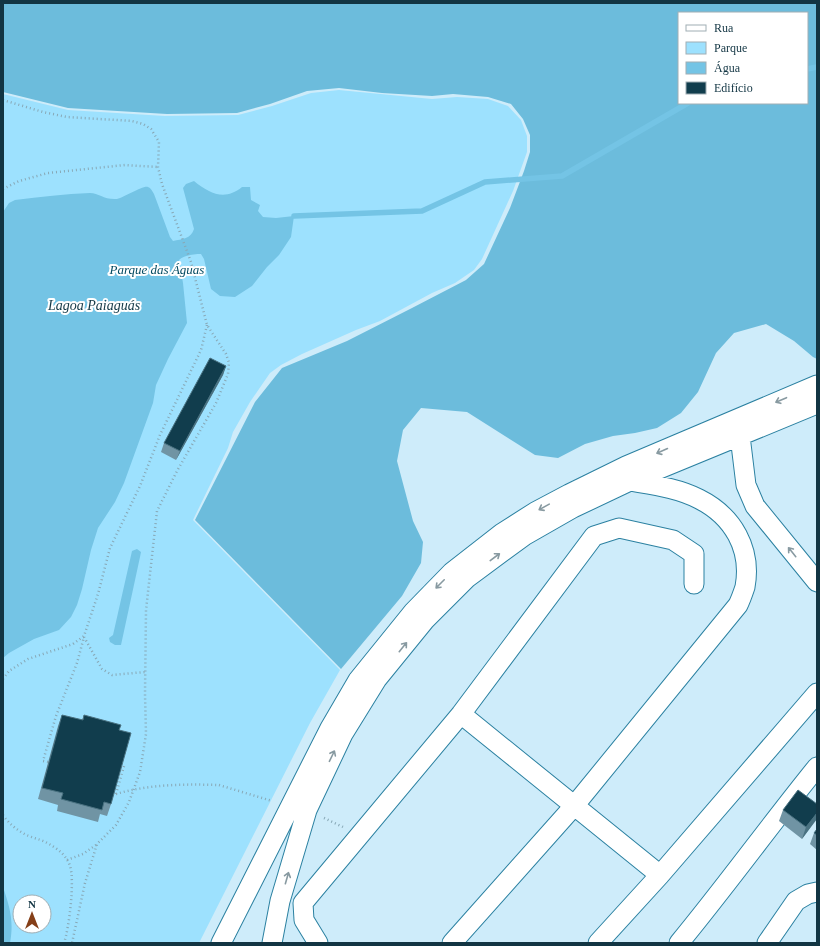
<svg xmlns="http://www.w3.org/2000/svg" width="820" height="946" font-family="'Times New Roman',serif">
<rect width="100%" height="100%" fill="#ceecfa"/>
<!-- green -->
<path fill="#9de1fe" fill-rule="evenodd" d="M 339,90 L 432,99 L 457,97 L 488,99 L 508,106 L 521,120 L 527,136 L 527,152 L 513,191 L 482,259 L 474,270 L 455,283 L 432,293 L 380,321 L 356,330 L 302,354 L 281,365 L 270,373 L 250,402 L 233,432 L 228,448 L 193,520 L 340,670 L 310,723 L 199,943 L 3,943 L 3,94 L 68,110 L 165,116 L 238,115 L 272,106 L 311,93 ZM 20,902 L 44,902 L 44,926 L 20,926 Z"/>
<!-- forest -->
<path fill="#6cbcdc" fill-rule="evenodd" d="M 3,3 L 817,3 L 817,359 L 813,357 L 794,341 L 766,324 L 734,333 L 716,353 L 698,392 L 681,413 L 657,428 L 635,433 L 613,436 L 585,444 L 558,458 L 535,455 L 467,412 L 421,408 L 403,430 L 397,461 L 413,521 L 423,542 L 421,563 L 402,596 L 341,669 L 195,520 L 255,402 L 282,368 L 347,341 L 412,308 L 466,280 L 484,264 L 510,208 L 524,171 L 530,152 L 530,135 L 523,119 L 511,104 L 488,97 L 453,94 L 432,96 L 382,93 L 339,88 L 307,91 L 270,104 L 237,113 L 167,114 L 68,108 L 3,92 ZM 679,13 L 807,13 L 807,103 L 679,103 Z"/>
<!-- water -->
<path fill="#74c4e5" d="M 194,181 C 210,194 225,201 242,187 L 250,187 L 251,200 L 260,205 L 258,211 L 263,217 L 276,218 L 294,216 L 291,237 L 279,255 L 267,267 L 252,286 L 235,297 L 220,296 L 211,289 L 204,259 L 201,254 C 194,254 184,255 179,260 L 183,283 L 187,323 L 168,359 L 156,385 L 153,403 L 124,483 L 115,502 L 98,528 L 91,550 L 82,589 L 77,605 L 71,617 L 59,630 L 34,639 L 9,653 L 3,658 L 3,212 L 9,203 L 15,200 C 40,197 65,194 90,193 C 99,193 104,200 117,199 C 125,197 143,185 148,187 C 151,188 152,191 154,194 L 170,237 L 173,241 C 182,239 191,239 194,229 L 183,188 L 186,184 Z
M 137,549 L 141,552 L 140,557 L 121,645 L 115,645 L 110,642 L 109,638 L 113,635 L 132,551 Z
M 3,887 C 10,908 14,921 10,943 L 3,943 Z"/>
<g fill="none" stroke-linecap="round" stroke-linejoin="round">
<!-- stream -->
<path stroke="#74c4e5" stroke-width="5.5" d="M 807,69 L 817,67
M 294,216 L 422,211 L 485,182 L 562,176 L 688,103"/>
<!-- minor casing -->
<g stroke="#2b81a1" stroke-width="21">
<path id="minor" d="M 735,425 L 740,436 L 746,485 L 755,506 L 817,582
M 461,714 L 660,875
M 221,943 L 330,728 L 358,680 L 413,612 L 452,572 L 502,533 L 535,512 L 569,494 L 626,466 L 817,385
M 272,943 L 280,901 L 307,810 L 343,734 L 377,679 L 425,620 L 467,578 L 524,536 L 573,508 L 630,481 L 817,404
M 318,943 L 304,920 L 303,903 L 461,714 L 594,536 L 619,528 L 673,540 L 694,554 L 694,584
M 452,943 L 574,806 L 738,605 C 741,599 743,593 745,587 C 752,549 733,516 699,499 C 678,488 653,485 630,481
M 598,943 L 660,875 L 817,693
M 679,943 C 726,886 770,825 817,767
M 767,943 L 796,901 L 808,894 L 817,892"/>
</g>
<!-- path -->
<path stroke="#88a8b6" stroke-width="2.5" stroke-dasharray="1 3" stroke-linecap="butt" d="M 3,100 L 43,112 L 67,117 L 132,121 L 143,124 L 151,129 L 159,142 L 158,167 L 162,184 L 191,262 L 207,325 L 226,354 L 229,363 L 228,374 L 216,403 L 177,471 L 157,511 L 146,610 L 145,694 L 146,734 L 140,772 L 129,802 L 116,825 L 97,844 L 85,883 L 72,943
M 3,189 L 19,181 L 48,173 L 125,165 L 158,167
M 84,637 L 102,669 L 112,675 L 145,672
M 3,679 L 9,671 L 28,659 L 73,644 L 84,636 L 98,594 L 110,548 L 140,486 L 160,435 L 201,350 L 207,325
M 48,762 L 43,761 L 56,716 L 77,663 L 84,637
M 219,785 L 272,801
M 116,794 L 124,766 L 121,766
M 3,815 C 9,824 19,832 29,836 C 36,839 43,840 49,844 C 58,849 67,856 70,866 C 75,880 69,929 64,943
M 324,818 L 343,827
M 67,860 L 83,854 L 96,845"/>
<!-- minor -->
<use href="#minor" stroke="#fff" stroke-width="19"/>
<!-- path-bridge -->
<path stroke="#88a8b6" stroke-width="2.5" stroke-dasharray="1 3" stroke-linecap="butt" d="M 116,794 C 150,784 185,784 219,785"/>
</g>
<!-- wall -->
<path fill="#7094a4" d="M 226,366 L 223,375 L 176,460 L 161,452 L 164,443 Z
M 62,715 L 82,720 L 84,715 L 119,730 L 111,804 L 107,816 L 100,814 L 98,822 L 57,811 L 58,805 L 38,799 L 58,726 Z
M 817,804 L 817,818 L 802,839 L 779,821 L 783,810 Z
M 817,829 L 817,850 L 810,844 L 814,833 Z"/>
<!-- shaded-wall -->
<path fill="#4a7281" d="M 226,366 L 223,375 L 176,460 L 180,451 Z
M 817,813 L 817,819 L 802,839 L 806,827 Z"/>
<!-- building -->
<path fill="#113d4d" stroke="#4a7281" d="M 210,358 L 226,366 L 180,451 L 164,443 Z
M 62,715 L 83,720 L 84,715 L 121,725 L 119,730 L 131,733 L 111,804 L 104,802 L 102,810 L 61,799 L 63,793 L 42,788 Z
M 798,790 L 817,804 L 817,813 L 806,827 L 783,810 Z
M 817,829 L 817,835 L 814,833 Z"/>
<!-- one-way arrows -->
<defs><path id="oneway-shaft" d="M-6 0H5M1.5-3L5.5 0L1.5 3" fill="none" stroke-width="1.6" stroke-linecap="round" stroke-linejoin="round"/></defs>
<g stroke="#889aa1">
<use href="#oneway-shaft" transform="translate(781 400) rotate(157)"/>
<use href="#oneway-shaft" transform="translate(662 451) rotate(156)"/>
<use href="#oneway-shaft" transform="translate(544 507) rotate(151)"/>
<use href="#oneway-shaft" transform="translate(792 552) rotate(-129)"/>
<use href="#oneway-shaft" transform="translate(495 557) rotate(-37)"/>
<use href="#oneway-shaft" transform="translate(440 584) rotate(135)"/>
<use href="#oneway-shaft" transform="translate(403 647) rotate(-51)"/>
<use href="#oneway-shaft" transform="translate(332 756) rotate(-64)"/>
<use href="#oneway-shaft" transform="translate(287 878) rotate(-74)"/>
</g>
<g text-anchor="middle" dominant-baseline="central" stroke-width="4" stroke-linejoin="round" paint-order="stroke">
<!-- park labels -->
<g font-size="13" font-style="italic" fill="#044b62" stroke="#fff">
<text x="157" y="269">Parque das Águas</text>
</g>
<!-- water labels -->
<g font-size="14" font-style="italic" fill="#143947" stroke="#fff">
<text x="94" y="305">Lagoa Paiaguás</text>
</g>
</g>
<!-- border -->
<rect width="820" height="946" fill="none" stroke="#123543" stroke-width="8"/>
<!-- legend -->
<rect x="678" y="12" width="130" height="92" fill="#ffffff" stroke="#a0aeb4"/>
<rect x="686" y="25" width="20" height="6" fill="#ffffff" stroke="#a0aeb4"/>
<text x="714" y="32" font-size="12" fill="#123543">Rua</text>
<rect x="686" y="42" width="20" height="12" fill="#9de1fe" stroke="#a0aeb4"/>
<text x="714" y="52" font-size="12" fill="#123543">Parque</text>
<rect x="686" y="62" width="20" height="12" fill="#74c4e5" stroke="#a0aeb4"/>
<text x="714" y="72" font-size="12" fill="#123543">Água</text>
<rect x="686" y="82" width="20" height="12" fill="#113d4d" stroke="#a0aeb4"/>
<text x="714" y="92" font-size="12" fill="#123543">Edifício</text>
<!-- north arrow -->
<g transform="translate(32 914)"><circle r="19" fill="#ffffff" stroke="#a0aeb4"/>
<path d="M0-3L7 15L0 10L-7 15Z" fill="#853f18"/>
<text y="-6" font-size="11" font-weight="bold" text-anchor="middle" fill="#123543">N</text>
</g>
</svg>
